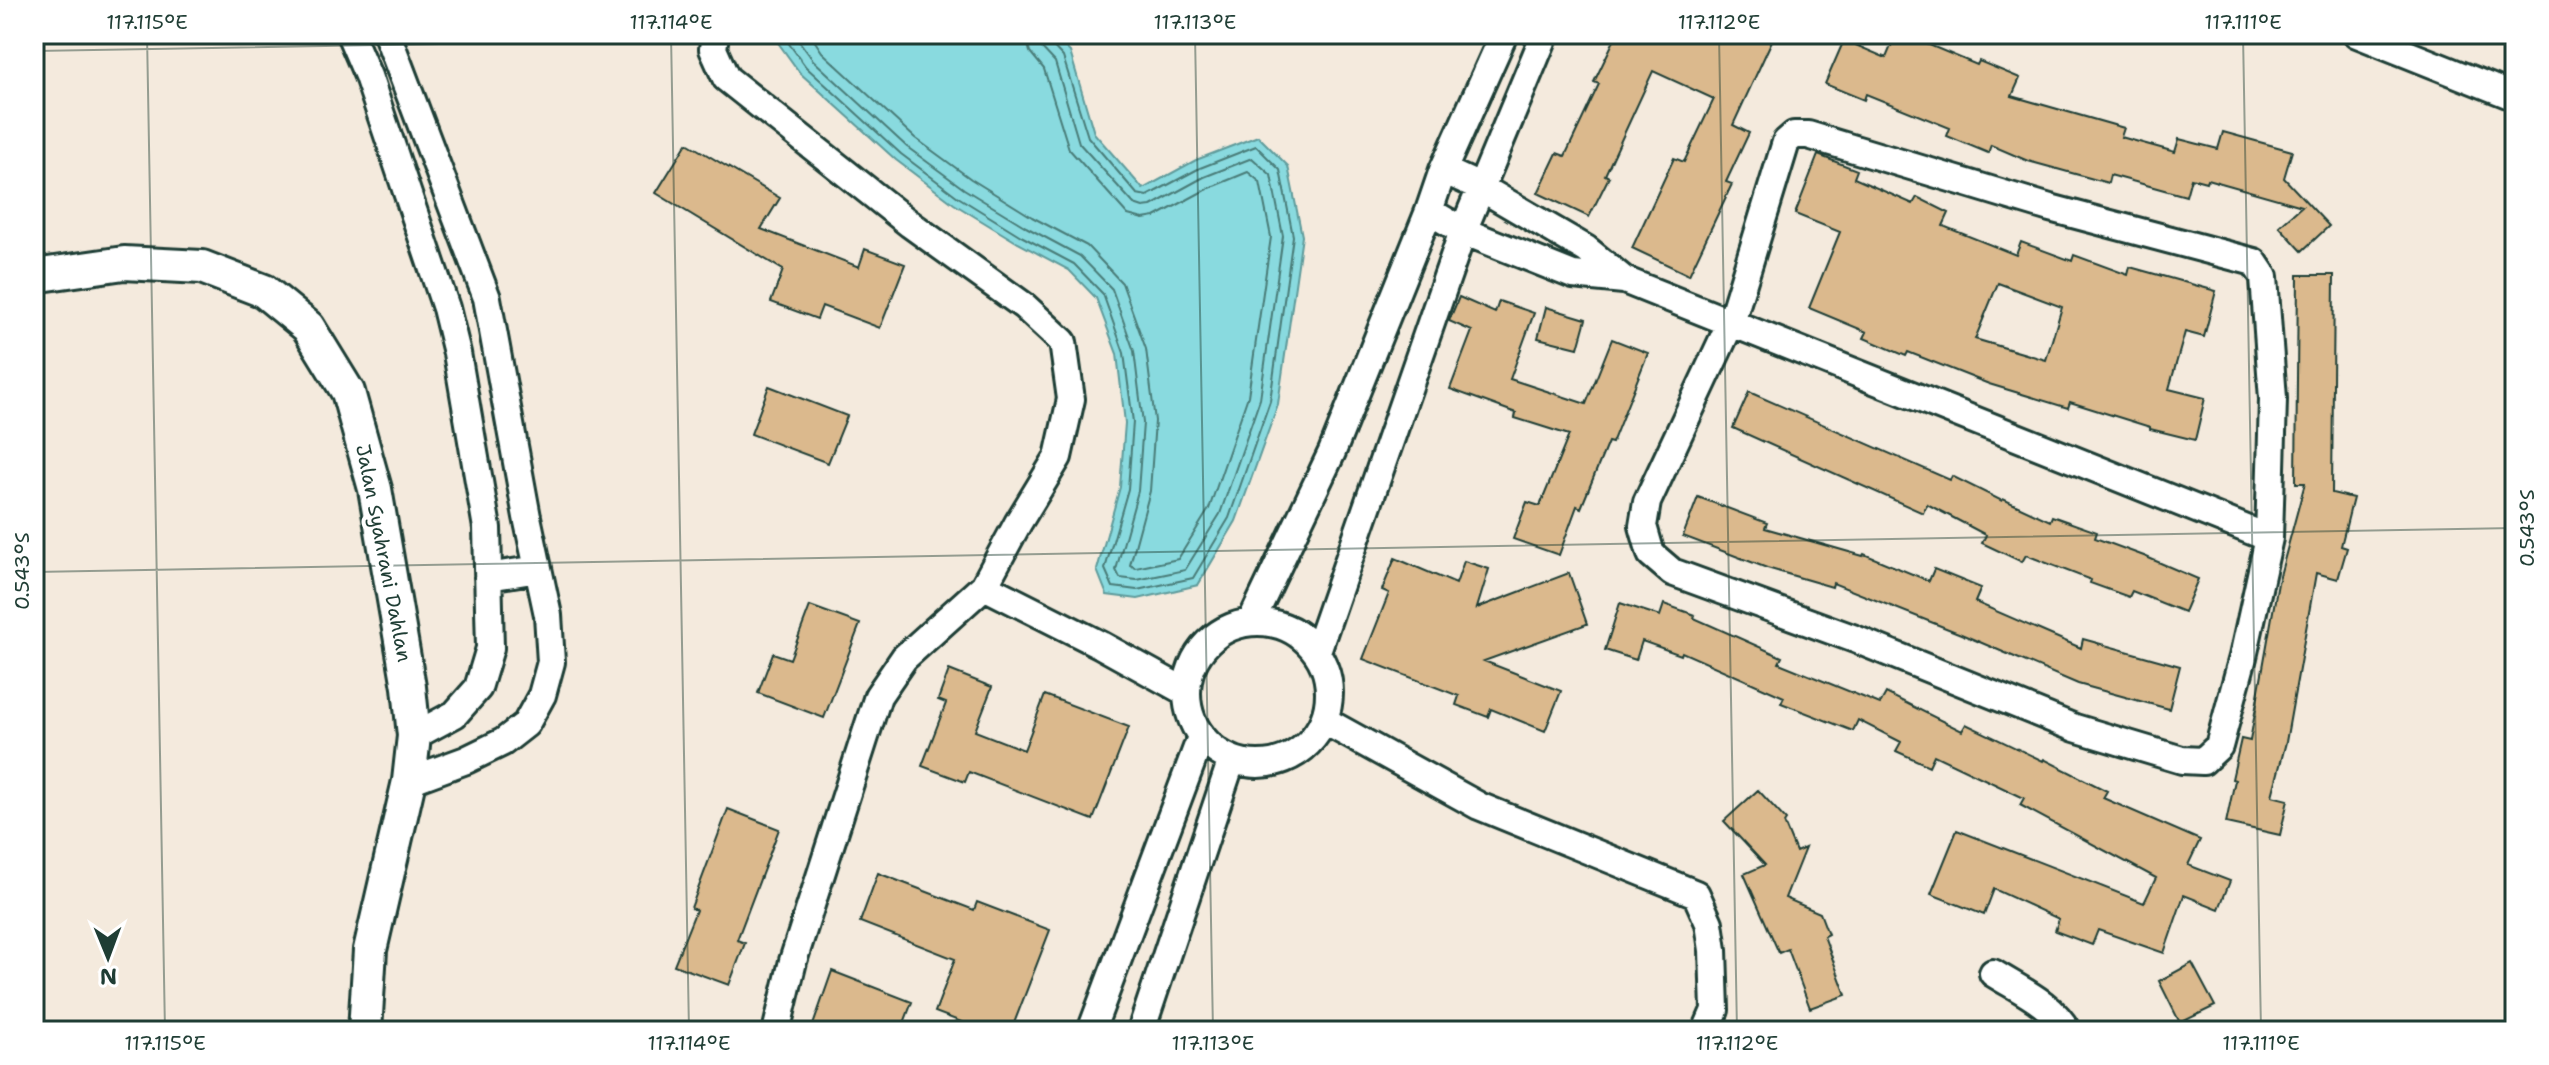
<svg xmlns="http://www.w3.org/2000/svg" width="2549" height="1065" font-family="'Shantell Sans',sans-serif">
<rect width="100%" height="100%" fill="#f4eadd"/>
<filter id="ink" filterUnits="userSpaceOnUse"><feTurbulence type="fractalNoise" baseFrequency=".0125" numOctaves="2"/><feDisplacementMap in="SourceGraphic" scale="16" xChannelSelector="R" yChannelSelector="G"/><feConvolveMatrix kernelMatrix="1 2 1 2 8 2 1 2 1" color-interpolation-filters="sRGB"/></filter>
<g filter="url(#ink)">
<!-- water -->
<path fill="#89dadf" stroke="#5f9b9b" stroke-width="2" d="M 776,34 L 1052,34 L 1070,52 L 1094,133 L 1143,189 L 1196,160 L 1258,136 L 1288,166 L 1302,236 L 1278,404 L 1236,521 L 1198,585 L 1138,599 L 1107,595 L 1097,570 L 1120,487 L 1125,423 L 1117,354 L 1096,298 L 1069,270 L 1018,243 L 954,204 L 896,160 L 800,73 L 774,37 Z"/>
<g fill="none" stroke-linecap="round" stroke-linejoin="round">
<!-- shore -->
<path stroke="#497c78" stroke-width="2" d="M 782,34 L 806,67 L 901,154 L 958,197 L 1021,236 L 1074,264 L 1103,294 L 1124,353 L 1133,422 L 1128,489 L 1105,569 L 1113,587 L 1137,590 L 1193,578 L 1229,518 L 1270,401 L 1293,236 L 1280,170 L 1256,146 L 1200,168 L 1147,196 L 1137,194 L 1088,137 L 1063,57 L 1049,42 L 1047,34
M 794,34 L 813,60 L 907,147 L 964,189 L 1026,227 L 1080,256 L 1112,289 L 1134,351 L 1143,423 L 1138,491 L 1116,570 L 1120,578 L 1137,580 L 1185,570 L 1220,514 L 1260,399 L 1283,236 L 1271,175 L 1252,158 L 1204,177 L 1151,206 L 1143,207 L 1134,204 L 1079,143 L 1055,62 L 1040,46 L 1037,34
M 810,34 L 822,52 L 915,138 L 971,179 L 1032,217 L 1087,246 L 1122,283 L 1146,349 L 1155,421 L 1150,491 L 1130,565 L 1136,568 L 1178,559 L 1209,509 L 1248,396 L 1271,237 L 1260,182 L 1248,172 L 1209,188 L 1155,217 L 1143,219 L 1128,215 L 1069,149 L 1044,69 L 1030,52 L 1025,34"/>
</g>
<!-- building -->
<path fill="#dbb98d" stroke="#1f3d34" stroke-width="2" fill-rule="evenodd" d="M 1617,34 L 1775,34 L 1733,125 L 1749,133 L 1726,182 L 1732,184 L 1689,275 L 1632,248 L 1674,158 L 1684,162 L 1714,99 L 1653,71 L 1605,175 L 1609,177 L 1589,217 L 1538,193 L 1557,153 L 1565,156 L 1599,84 L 1594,82 Z
M 1896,34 L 1903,34 L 1977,65 L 1979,61 L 2020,78 L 2012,96 L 2124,128 L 2121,137 L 2175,152 L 2179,139 L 2218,149 L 2223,132 L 2292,151 L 2284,178 L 2329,226 L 2302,251 L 2279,226 L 2302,206 L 2207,179 L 2206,182 L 2191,178 L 2186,196 L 2110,175 L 2108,183 L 2028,161 L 1991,145 L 1988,153 L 1947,136 L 1950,128 L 1866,94 L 1864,100 L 1825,84 L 1844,40 L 1886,58 Z
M 687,143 L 780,198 L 761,229 L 859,267 L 865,249 L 905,264 L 880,328 L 822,306 L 817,319 L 771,302 L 783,270 L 656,193 Z
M 1818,155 L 1857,170 L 1854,178 L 1913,204 L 1917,197 L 1949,213 L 1943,226 L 2016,255 L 2021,242 L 2072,261 L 2074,255 L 2128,275 L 2130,267 L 2216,291 L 2204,337 L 2185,332 L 2169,389 L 2205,398 L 2195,440 L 2150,429 L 2150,427 L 2070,402 L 2068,408 L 1989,384 L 1908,352 L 1906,356 L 1864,338 L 1867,332 L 1809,308 L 1840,232 L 1795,214 ZM 1998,283 L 2062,307 L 2046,360 L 1975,339 Z
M 2298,275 L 2334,275 L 2332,493 L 2353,498 L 2341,546 L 2347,548 L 2338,579 L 2316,573 L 2286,742 L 2272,796 L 2288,800 L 2280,835 L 2226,823 L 2235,780 L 2232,779 L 2241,739 L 2250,741 L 2278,583 L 2305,483 L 2296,483 Z
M 1459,297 L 1495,313 L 1499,301 L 1534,313 L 1510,379 L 1586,404 L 1612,339 L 1648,353 L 1612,443 L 1608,442 L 1581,508 L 1577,506 L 1559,555 L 1513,539 L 1527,502 L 1540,506 L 1569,435 L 1515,418 L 1516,413 L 1450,389 L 1472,331 L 1449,321 Z
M 1546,307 L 1586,319 L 1578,348 L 1538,338 Z
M 769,386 L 847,416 L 828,463 L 751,434 Z
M 1749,392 L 1950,480 L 1952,476 L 2002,501 L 2003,499 L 2050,521 L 2052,516 L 2097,532 L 2095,538 L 2144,556 L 2198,579 L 2184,612 L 2132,591 L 2129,597 L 2090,583 L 2091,580 L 2026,555 L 2022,562 L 1982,543 L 1986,535 L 1927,504 L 1923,513 L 1733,428 Z
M 1698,497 L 1767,523 L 1765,528 L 1863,556 L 1864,554 L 1929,581 L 1934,569 L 1981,588 L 1975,602 L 2081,648 L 2083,639 L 2180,666 L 2169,709 L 2078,684 L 1961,634 L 1833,583 L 1832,587 L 1767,568 L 1683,536 Z
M 1395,558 L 1456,584 L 1464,561 L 1489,569 L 1477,608 L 1569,573 L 1587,624 L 1484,661 L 1561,691 L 1545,731 L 1491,709 L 1488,717 L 1456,705 L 1459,696 L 1363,659 L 1389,593 L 1382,590 Z
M 1620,603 L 1660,616 L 1664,604 L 1695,615 L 1694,618 L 1782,657 L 1779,663 L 1880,704 L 1886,693 L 1962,731 L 1966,724 L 2043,761 L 2044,759 L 2107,791 L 2103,798 L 2200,840 L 2188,865 L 2230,881 L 2219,909 L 2184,895 L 2164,953 L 2098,930 L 2092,945 L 2055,931 L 2059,919 L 1994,889 L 1984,915 L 1931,894 L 1957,830 L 2144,903 L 2156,878 L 2020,805 L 2024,798 L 1934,755 L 1929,766 L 1896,751 L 1901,742 L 1858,720 L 1853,731 L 1781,703 L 1784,697 L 1682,652 L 1681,655 L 1642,641 L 1636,660 L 1605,650 Z
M 810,606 L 860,624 L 824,718 L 758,693 L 773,653 L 790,659 Z
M 949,670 L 992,687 L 975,731 L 1024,750 L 1045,695 L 1129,727 L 1093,820 L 969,772 L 965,782 L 922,766 L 946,703 L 938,700 Z
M 1758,790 L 1786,820 L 1784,823 L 1796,852 L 1805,848 L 1785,898 L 1820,913 L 1828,934 L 1824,936 L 1846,995 L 1810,1008 L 1788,949 L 1779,953 L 1744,874 L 1765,865 L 1724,821 Z
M 728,809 L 779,829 L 737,940 L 745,943 L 729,985 L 674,965 L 696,910 L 691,908 Z
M 878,873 L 974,910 L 977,902 L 1050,930 L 1011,1031 L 985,1031 L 935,1012 L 955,959 L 860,922 Z
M 2192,963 L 2215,1006 L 2180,1023 L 2159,981 Z
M 832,971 L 912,1002 L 901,1031 L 811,1031 Z"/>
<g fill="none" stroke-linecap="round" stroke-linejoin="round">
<!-- minor casing -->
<g stroke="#1f3d34" stroke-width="32">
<path id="minor" d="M 350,34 L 368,76 L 446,308 L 457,353 L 487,528 L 490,648 L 478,688 L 455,714 L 414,736
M 387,34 L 487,298 L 527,517 L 548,615 L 551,662 L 542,695 L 526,724 L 503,742 L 466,760 L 409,781
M 715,34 L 713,49 L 726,78 L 910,224 L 1024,306 L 1063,342 L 1071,399 L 1058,457 L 1018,523 L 984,586 L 904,658 L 878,696 L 793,961 L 777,1028
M 2357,34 L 2515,97
M 1794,135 L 1808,135 L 2050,208 L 2254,262 L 2264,277 L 2273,399 L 2269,538 L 2243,657 L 2219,746 L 2203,761 L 2182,760 L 2075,728 L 1855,639 L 1672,572 L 1651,554 L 1643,526 L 1647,502 L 1731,322 L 1786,142 Z
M 1443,170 L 1480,187 L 1586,249 L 1624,280
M 1429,211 L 1463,231 L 1573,275 L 1624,280 L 2269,538
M 488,577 L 538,569
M 984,586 L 1101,645 L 1186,692
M 1251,622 L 1332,452 L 1429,211 L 1443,170 L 1504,34
M1187 693a71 71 0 1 1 142 0a71 71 0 1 1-142 0Z
M 1317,651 L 1463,231 L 1545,34
M 1325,721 L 1479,806 L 1696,894 L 1709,923 L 1713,950 L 1715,1010 L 1706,1031
M 1993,973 C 2018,989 2053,1004 2067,1031
M 1091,1031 L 1201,737
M 1141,1031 L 1232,759"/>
</g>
<!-- tertiary casing -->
<g stroke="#1f3d34" stroke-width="38">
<path id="tertiary" d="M 34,276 L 124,263 L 202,267 L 264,291 L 308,327 L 348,392 L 375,489 L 409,687 L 414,736 L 409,781 L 370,950 L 365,1031"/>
</g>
<!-- minor -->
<use href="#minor" stroke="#fff" stroke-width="26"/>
<!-- tertiary -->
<use href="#tertiary" stroke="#fff" stroke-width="32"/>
</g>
</g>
<!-- ticks -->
<path fill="none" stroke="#1f3d34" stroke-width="2" stroke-opacity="0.45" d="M 147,34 L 165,1031M 671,34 L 689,1031M 1195,34 L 1213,1031M 1719,34 L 1737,1031M 2243,34 L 2261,1031M 34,51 L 1010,34M 34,572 L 2515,528"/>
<g text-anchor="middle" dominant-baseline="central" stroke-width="8" stroke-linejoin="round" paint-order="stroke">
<!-- street labels -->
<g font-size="20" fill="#1f3d34" stroke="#fff">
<text transform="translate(384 553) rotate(79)">Jalan Syahrani Dahlan</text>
</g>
</g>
<!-- margin -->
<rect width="2549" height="1065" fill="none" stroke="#fff" stroke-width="88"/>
<!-- north arrow -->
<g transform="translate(108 957) rotate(179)" stroke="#ffffff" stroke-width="6" paint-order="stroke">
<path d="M0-6L14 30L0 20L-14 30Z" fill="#1f3d34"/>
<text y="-12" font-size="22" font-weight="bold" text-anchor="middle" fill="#1f3d34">N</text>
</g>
<rect x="44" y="44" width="2461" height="977" fill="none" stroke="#1f3d34" stroke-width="3"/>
<g font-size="20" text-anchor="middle" fill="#1f3d34">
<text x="147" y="29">117.115°E</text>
<text x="671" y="29">117.114°E</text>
<text x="1195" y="29">117.113°E</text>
<text x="1719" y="29">117.112°E</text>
<text x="2243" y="29">117.111°E</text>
<text transform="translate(2527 528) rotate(-90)" y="7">0.543°S</text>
<text transform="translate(22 571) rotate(-90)" y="7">0.543°S</text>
<text x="165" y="1050">117.115°E</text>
<text x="689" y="1050">117.114°E</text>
<text x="1213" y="1050">117.113°E</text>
<text x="1737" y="1050">117.112°E</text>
<text x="2261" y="1050">117.111°E</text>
</g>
</svg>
